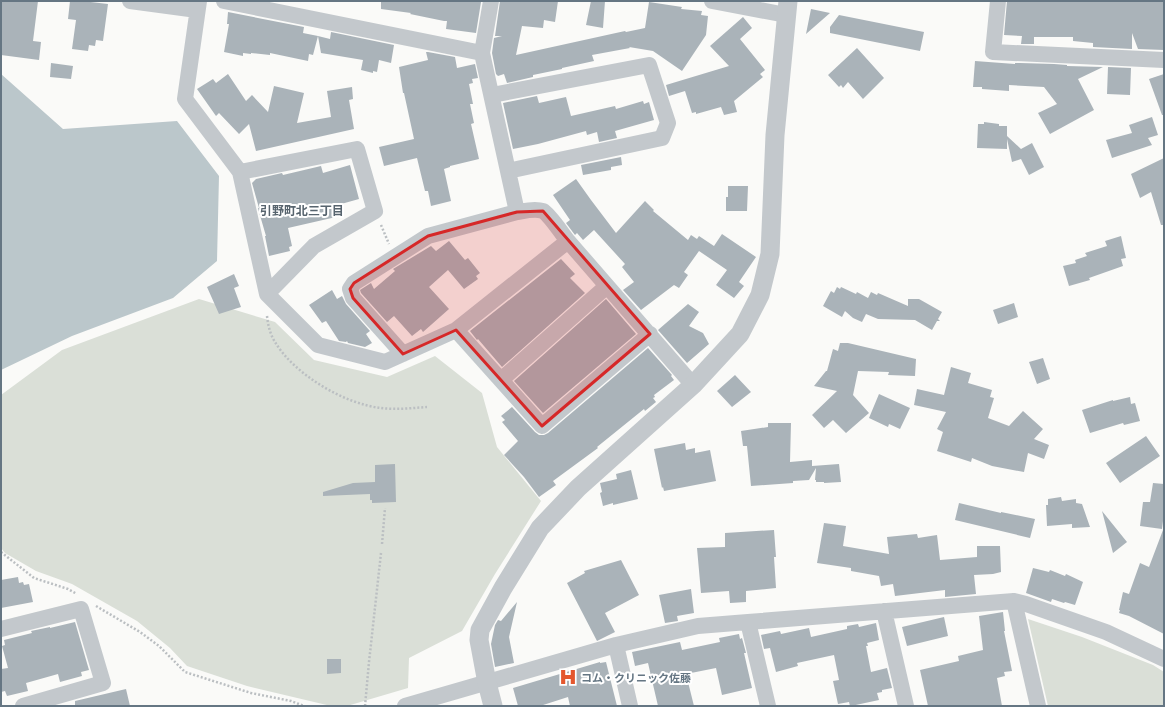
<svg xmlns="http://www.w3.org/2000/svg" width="1165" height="707" font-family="'Golos Text','Noto Sans JP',sans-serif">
<rect width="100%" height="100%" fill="#fafaf8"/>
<!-- green -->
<path fill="#dadfd7" d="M 199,299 L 275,322 L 314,360 L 387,377 L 435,356 L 482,393 L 497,447 L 541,501 L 495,574 L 462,631 L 409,658 L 408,688 L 347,706 L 331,706 L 247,686 L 187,666 L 170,648 L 137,621 L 72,584 L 36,571 L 5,553 L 1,548 L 1,395 L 62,350 Z
M 1028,619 L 1082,637 L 1153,665 L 1164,672 L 1164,706 L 1048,706 Z"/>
<!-- water -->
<path fill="#bbc7cb" d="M 1,74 L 63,129 L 177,121 L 219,176 L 217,261 L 173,298 L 72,336 L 1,370 Z"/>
<!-- building -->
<path fill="#aab3b9" d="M 1,1 L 38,1 L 33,41 L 41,42 L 39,60 L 1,55 Z
M 70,1 L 82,1 L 108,4 L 103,41 L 96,40 L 95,46 L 89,45 L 88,51 L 72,49 L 76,20 L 68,19 Z
M 381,1 L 472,1 L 481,2 L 476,33 L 446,29 L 447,21 L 444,21 L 410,14 L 411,13 L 381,9 Z
M 500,1 L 558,1 L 555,22 L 544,20 L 543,28 L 522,26 L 516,55 L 625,31 L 626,32 L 645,28 L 649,2 L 682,7 L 681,9 L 702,11 L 701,15 L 708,16 L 706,35 L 682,71 L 653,51 L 629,47 L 630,48 L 592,55 L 594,61 L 562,68 L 562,69 L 533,75 L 533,77 L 507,83 L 504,74 L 498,76 L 496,74 L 492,53 L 494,38 L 502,36 L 495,36 Z
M 591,1 L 605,1 L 603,28 L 586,25 Z
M 1007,1 L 1164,1 L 1164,50 L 1138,49 L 1132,33 L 1132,49 L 1093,47 L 1093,43 L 1073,41 L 1073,37 L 1034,37 L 1034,44 L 1021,44 L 1022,36 L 1004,35 Z
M 811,9 L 830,13 L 806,34 Z
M 228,12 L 304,27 L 303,33 L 318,36 L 313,55 L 309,54 L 308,61 L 270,53 L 270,55 L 251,53 L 251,54 L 243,53 L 243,56 L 224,52 L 229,24 L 227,24 Z
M 839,15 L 924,32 L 920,51 L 830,33 L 830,27 Z
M 743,17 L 752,28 L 740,39 L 765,70 L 760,74 L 763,77 L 734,101 L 737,112 L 724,115 L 721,107 L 696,114 L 696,112 L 692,113 L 685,91 L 669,96 L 666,85 L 729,66 L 710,46 Z
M 331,32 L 394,45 L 391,63 L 379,60 L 377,72 L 373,71 L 373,73 L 361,70 L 363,60 L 321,53 L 318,36 L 330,39 Z
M 857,48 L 884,78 L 863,99 L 848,82 L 843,88 L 841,85 L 839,87 L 828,75 Z
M 426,52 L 428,52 L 455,57 L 457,68 L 475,64 L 478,78 L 472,79 L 473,83 L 469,84 L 473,104 L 470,104 L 474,123 L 471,124 L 479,159 L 450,166 L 450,167 L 444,169 L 451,201 L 431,206 L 428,191 L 425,191 L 417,158 L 384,166 L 379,147 L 414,139 L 404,93 L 403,93 L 399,67 L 428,60 Z
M 975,61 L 1015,64 L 1015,63 L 1020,63 L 1054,64 L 1067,65 L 1067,66 L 1103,67 L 1078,79 L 1094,110 L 1050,134 L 1038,113 L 1057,104 L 1044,87 L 1009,85 L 1009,91 L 982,89 L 982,87 L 973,87 Z
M 51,63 L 73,66 L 71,79 L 50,77 Z
M 1108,67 L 1131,68 L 1130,95 L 1107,94 Z
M 228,74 L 246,101 L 252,95 L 268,112 L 274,86 L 304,93 L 297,123 L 331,117 L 327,91 L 352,87 L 353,99 L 349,100 L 354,129 L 256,151 L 249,124 L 239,134 L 219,113 L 216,116 L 197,89 L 213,79 L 216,83 Z
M 1164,74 L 1164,115 L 1162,115 L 1149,79 Z
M 537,96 L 539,103 L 566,97 L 571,116 L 615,106 L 616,109 L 643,101 L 644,104 L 649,102 L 654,120 L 615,131 L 617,138 L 599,142 L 597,132 L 587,135 L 586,131 L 538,144 L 513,149 L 503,103 Z
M 1152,117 L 1158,135 L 1148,138 L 1152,145 L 1112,158 L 1106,140 L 1132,133 L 1129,125 Z
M 984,122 L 999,124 L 999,126 L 1007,126 L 1007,136 L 1021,149 L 1032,143 L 1044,167 L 1029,175 L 1021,159 L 1012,162 L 1007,139 L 1007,149 L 977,148 L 978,124 L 984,124 Z
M 621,157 L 622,165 L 611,167 L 611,170 L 583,175 L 581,165 Z
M 1164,158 L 1164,225 L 1161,225 L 1151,192 L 1140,198 L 1131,174 Z
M 350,165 L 359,199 L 334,206 L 336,217 L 288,228 L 292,246 L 289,247 L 290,251 L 269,256 L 265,236 L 266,236 L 259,212 L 258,208 L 259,208 L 252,183 L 256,179 L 282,173 L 283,175 L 321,166 L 323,173 Z
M 576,179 L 591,200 L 616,233 L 645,201 L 654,210 L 653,211 L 688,240 L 691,235 L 697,239 L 699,236 L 714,246 L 722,234 L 756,257 L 739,282 L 744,286 L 734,298 L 716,285 L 727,270 L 699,251 L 684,272 L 688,275 L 679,288 L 674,285 L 641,310 L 623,290 L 634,282 L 622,267 L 625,264 L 594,230 L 583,240 L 577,233 L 575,235 L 566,223 L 570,220 L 553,195 Z
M 728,186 L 748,186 L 747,211 L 726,211 L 726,197 L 728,197 Z
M 1121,236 L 1126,258 L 1121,259 L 1123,266 L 1089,278 L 1090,280 L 1069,286 L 1063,266 L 1076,263 L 1075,260 L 1087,256 L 1085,253 L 1107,246 L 1105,241 Z
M 449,241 L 465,260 L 468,258 L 480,273 L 476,276 L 478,279 L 464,289 L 448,270 L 429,287 L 449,309 L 423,332 L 421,329 L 412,336 L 394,316 L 387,322 L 361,293 L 360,290 L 371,283 L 374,289 L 395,271 L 393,269 L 431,246 L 436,251 Z
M 561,259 L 575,274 L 570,278 L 585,293 L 502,367 L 478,339 L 477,340 L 470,331 Z
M 234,274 L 239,286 L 234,288 L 241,307 L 219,314 L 207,287 Z
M 837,287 L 840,289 L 841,287 L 856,294 L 857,292 L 868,298 L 871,292 L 877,295 L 878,293 L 908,306 L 908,299 L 919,299 L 942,312 L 938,319 L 940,321 L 937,321 L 932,330 L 915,320 L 878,319 L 866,314 L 862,322 L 853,318 L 845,311 L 842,317 L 823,306 L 831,291 L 834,293 Z
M 332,290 L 337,299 L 342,296 L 346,304 L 370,331 L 366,334 L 372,343 L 365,347 L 348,343 L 347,341 L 346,342 L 339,341 L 326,321 L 322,323 L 309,305 Z
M 606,299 L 636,334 L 543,413 L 514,381 Z
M 1014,303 L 1018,317 L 998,324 L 993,310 Z
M 688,304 L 699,312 L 689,326 L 703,333 L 709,344 L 687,363 L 658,330 Z
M 840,343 L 848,343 L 916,359 L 915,376 L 888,375 L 889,372 L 858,371 L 853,395 L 869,413 L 846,433 L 833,420 L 824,428 L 812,415 L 837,391 L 814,386 L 826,371 L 827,371 L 833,349 L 838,351 Z
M 648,348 L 672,375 L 671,376 L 674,380 L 654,395 L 655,397 L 653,398 L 656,402 L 645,411 L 644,409 L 597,447 L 598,448 L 553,481 L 556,485 L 539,497 L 524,477 L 504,455 L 518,441 L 502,422 L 505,420 L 501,416 L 512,407 L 535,432 L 539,435 L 544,435 L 548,433 Z
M 1043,358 L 1050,379 L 1037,384 L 1029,362 Z
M 951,367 L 971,373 L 968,383 L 992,390 L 990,397 L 994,398 L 988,418 L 1009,426 L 1023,411 L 1043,429 L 1034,439 L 1049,445 L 1044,459 L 1028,453 L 1024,472 L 992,466 L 972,458 L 971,462 L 937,451 L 943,432 L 937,429 L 946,412 L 914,405 L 917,389 L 944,395 Z
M 735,375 L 751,392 L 732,407 L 717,391 Z
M 879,394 L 910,408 L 900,429 L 889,424 L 888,427 L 869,418 Z
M 1130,397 L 1131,404 L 1135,403 L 1140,421 L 1124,425 L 1123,423 L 1090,433 L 1082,410 L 1113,400 L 1113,401 Z
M 768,423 L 791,423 L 790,462 L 812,460 L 812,466 L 839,464 L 841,482 L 824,483 L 824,482 L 816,482 L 816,480 L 815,480 L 816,468 L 809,480 L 793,481 L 793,483 L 751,486 L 747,446 L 743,446 L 741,431 L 768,427 Z
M 1146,436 L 1160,456 L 1120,483 L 1106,463 Z
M 685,443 L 686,450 L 695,448 L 695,453 L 710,450 L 716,481 L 664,491 L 663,487 L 662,488 L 654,449 Z
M 395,464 L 396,502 L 372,503 L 372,500 L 370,500 L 370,494 L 323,496 L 323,492 L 353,483 L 375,482 L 375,465 Z
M 631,470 L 638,499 L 613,505 L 613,503 L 603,506 L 600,493 L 602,492 L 600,483 L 617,479 L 616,474 Z
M 1153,483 L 1164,484 L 1164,513 L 1162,529 L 1140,526 L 1143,502 L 1150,502 Z
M 1061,497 L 1062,501 L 1076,499 L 1076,503 L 1082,504 L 1090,527 L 1072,528 L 1072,524 L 1047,526 L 1046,505 L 1048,505 L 1048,499 Z
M 959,503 L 1001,513 L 1001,512 L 1035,519 L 1030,538 L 955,520 Z
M 1102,511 L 1127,542 L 1113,553 Z
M 824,523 L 846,526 L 843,546 L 889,554 L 887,537 L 917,534 L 918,538 L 937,535 L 940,560 L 977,557 L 977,546 L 1000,546 L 1001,572 L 993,574 L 974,575 L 976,594 L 945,597 L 945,590 L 895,596 L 893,584 L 881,586 L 879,576 L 851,571 L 851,568 L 817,563 Z
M 774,530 L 776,557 L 774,557 L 776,588 L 746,591 L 746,602 L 730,603 L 729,591 L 701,593 L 697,548 L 725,547 L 725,533 Z
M 1163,530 L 1164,531 L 1164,634 L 1129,616 L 1119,613 L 1120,610 L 1119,610 L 1123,592 L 1129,594 L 1140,563 L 1149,567 Z
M 621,560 L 639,595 L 605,613 L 615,632 L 597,641 L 567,583 L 585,573 L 584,571 Z
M 1033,568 L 1049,572 L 1050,570 L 1065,576 L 1066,574 L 1083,582 L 1075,605 L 1065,602 L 1064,603 L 1052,599 L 1051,602 L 1026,593 Z
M 18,577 L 19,583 L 23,582 L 24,585 L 29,584 L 33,602 L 1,608 L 1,580 Z
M 691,589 L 694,613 L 677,616 L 678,621 L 665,623 L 659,595 Z
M 517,602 L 509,637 L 514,663 L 495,667 L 491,644 L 495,625 L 498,620 L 501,621 Z
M 1003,612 L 1005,631 L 1004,631 L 1012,671 L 1004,672 L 1005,676 L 997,678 L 1002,706 L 928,706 L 920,670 L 959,661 L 958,656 L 983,650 L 979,616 Z
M 944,617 L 948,636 L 907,646 L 902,627 Z
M 75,622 L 89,670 L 81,672 L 82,676 L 60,682 L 58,674 L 26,683 L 28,691 L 7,696 L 5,691 L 1,692 L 1,669 L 8,668 L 2,646 L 5,645 L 4,640 L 32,633 L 31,631 L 50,627 L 50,628 Z
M 876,623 L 879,640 L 867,643 L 868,646 L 866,646 L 871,672 L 887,668 L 892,688 L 882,690 L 882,692 L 877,693 L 879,700 L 851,706 L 850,706 L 849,702 L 838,704 L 833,681 L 839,680 L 834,655 L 797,663 L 798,666 L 776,672 L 770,648 L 764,649 L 761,635 L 780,631 L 781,634 L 809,628 L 811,637 L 847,629 L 847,626 L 858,624 L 859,627 Z
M 739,634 L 740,639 L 742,638 L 746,653 L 744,653 L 752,688 L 722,695 L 716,668 L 686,674 L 694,706 L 658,706 L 648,663 L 635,666 L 632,652 L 680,642 L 682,650 L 720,642 L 719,638 Z
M 327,659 L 341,659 L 341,673 L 327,674 Z
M 600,662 L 600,663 L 606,662 L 617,706 L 570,706 L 568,697 L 540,706 L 518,706 L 513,688 Z
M 126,689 L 130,706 L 75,706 L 75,701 Z"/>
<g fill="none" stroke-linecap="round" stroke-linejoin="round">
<!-- path -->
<path stroke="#bbbfc2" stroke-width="2.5" stroke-dasharray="2 2" stroke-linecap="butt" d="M 381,225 L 389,244
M 267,316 C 268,325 270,334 275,342 C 294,374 344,404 381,408 C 396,410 412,408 427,407
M 382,544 L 385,508
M 1,552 L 34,578 L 68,589 L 77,594
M 96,606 L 140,632 L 159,646 L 185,672 L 251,693 L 291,701 L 304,706
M 365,706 L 369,662 L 381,553"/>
<!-- minor -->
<path stroke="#c3c8cc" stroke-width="16" d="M 130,1 L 197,10
M 199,1 L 185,99 L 240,172 L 267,294 L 318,345 L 385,362 L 456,330 L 568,241
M 224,1 L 482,53
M 491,1 L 482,53 L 517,212 C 524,211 535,208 543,211 C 549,214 563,235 568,241 L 693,385
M 712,1 L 786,15
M 998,1 L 993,52 L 1164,60
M 492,95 L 649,65 L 668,123 L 662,138 L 508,171
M 240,172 L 357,149 L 375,211 L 314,246 L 267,294
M 456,330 L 542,426 L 650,334
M 403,354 L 353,298 L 350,289 L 354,283 L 428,236 L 517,212
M 501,380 L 607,286
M 1014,601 L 1038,706
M 884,611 L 906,706
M 748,622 L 768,706
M 1,629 L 81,609 L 103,683 L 23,706
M 616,645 L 630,706
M 405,706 L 616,645 L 698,626 L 748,622 L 1014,601 L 1026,604 L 1106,632 L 1164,659"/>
<!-- tertiary -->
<path stroke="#c3c8cc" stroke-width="19" d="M 493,706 L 487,683 L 479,640 L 480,630 L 503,588 L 540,528 L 578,488 L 693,385 L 740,334 L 760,295 L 770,254 L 775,135 L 788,1"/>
</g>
<!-- marked area -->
<path fill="#d62828" fill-opacity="0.2" stroke="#d62828" stroke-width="3" stroke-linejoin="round" d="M 543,211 L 650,334 L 542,426 L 456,330 L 403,354 L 353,298 L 350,289 L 354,283 L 428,236 L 517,212 Z"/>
<!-- icons -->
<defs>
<g id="hospital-bare" transform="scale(1.38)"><path d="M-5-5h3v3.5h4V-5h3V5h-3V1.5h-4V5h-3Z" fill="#e4572e" stroke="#fff" stroke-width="2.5" paint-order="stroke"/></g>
</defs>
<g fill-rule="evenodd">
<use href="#hospital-bare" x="568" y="677"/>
</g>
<g text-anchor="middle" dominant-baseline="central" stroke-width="4" stroke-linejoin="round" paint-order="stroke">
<!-- poi labels -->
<g font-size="11" font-weight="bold" fill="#657683" stroke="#fff" text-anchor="start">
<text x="581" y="677">コム・クリニック佐藤</text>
</g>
<!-- neighbourhood labels -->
<g font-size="12" font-weight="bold" fill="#57646e" stroke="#fff">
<text x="302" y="210">引野町北三丁目</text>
</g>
</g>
<!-- border -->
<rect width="1165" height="707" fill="none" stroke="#657683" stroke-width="4"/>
</svg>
